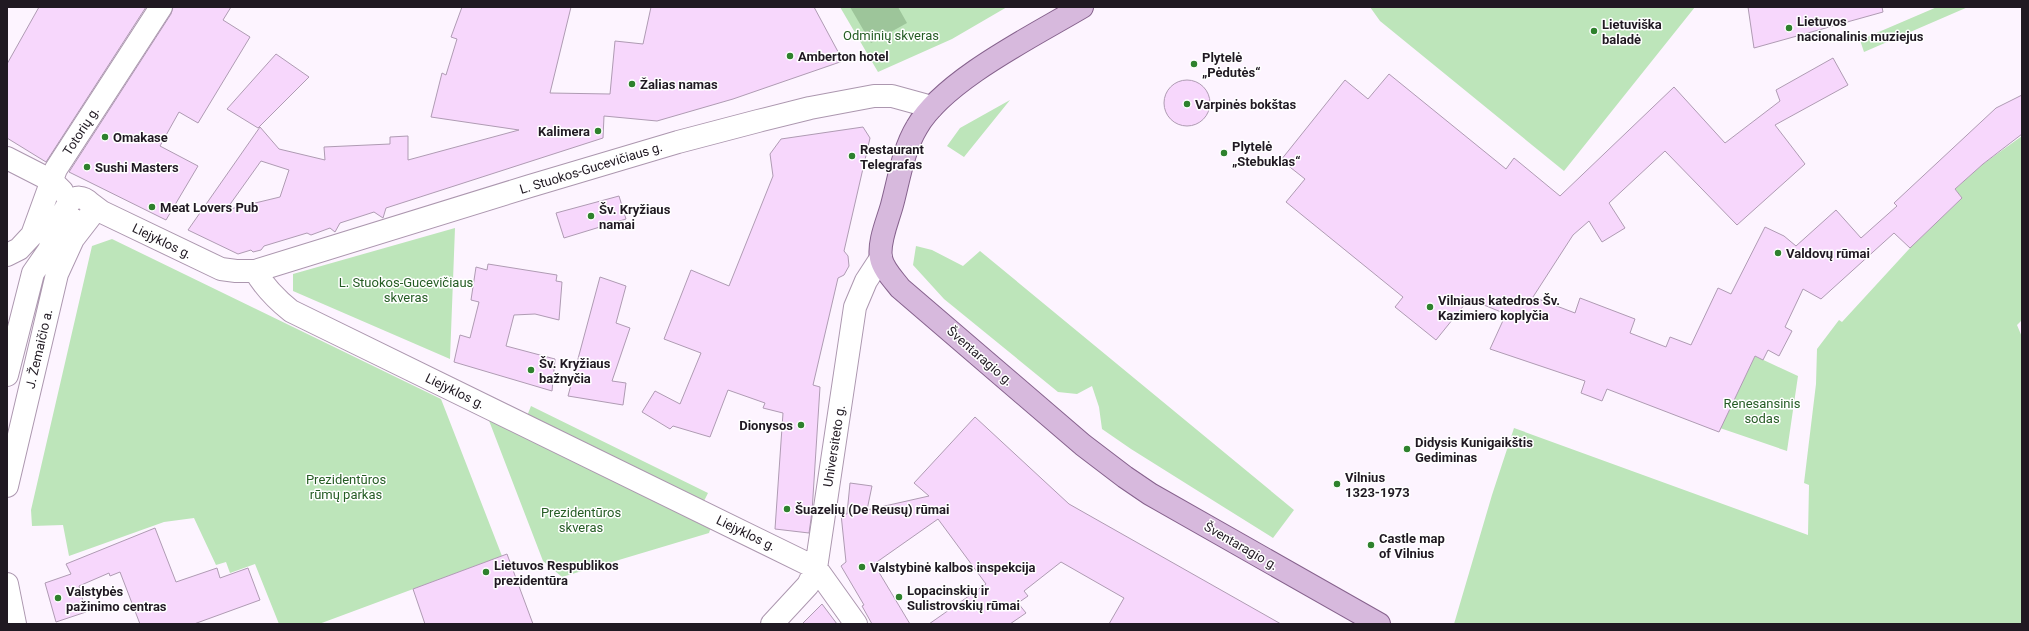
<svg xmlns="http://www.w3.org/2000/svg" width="2029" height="631" font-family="Roboto,sans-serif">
<rect width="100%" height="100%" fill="#fdf4ff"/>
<!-- green -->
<path fill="#bde5ba" d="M 840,7 L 1007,7 L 952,39 L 878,72 Z
M 1370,7 L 1695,7 L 1564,171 L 1380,21 Z
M 1937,7 L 1968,7 L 1864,52 L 1860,40 Z
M 1010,100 L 964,157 L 947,146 L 960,128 Z
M 2022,136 L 2022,320 L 2017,325 L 2022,337 L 2022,624 L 1454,624 L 1492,495 L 1514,428 L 1808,535 L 1809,485 L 1804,483 L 1816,384 L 1817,349 L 1839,320 L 1842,322 L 1910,248 L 1962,198 L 1955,189 L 1983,164 Z
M 455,228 L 450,359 L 293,291 L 293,274 Z
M 112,239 L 441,399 L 502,556 L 319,624 L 279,624 L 255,564 L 230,573 L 226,562 L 216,565 L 194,518 L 164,522 L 69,556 L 63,525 L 32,526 L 31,510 L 92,246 Z
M 916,246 L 932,250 L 963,266 L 980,251 L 1294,510 L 1273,538 L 1131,449 L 1102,429 L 1099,407 L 1092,386 L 1077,394 L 1058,392 L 944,299 L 913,265 Z
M 1755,356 L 1798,376 L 1787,451 L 1720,428 Z
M 531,406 L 708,493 L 703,503 L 527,416 Z
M 488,418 L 711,527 L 709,533 L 562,577 L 543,561 Z"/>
<!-- water -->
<path fill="#9dc59a" d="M 850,7 L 898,7 L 907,23 L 871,43 Z"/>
<!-- building -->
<path fill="#f7d7fc" stroke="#af9bb3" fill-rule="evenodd" d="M 39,7 L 146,7 L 46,162 L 7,138 L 7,64 Z
M 173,7 L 231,7 L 223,20 L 250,37 L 198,123 L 179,112 L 160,146 L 198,166 L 166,220 L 69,172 L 171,14 Z
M 462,7 L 571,7 L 550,93 L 610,94 L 615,41 L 643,44 L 651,7 L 814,7 L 843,61 L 733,99 L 657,121 L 604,116 L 603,138 L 386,208 L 383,218 L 374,212 L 340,223 L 335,232 L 330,228 L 311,235 L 307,233 L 264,246 L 261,250 L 253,252 L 251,250 L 238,254 L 188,230 L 260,127 L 279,149 L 325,160 L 324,147 L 390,144 L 390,137 L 408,136 L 408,160 L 519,130 L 431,117 L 442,73 L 446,75 L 457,39 L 451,37 ZM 261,161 L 289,170 L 280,197 L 226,210 Z
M 1748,7 L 1882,7 L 1883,12 L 1754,48 Z
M 276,54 L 309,77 L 258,128 L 227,109 Z
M 1833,58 L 1848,85 L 1775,125 L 1805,164 L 1737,225 L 1665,151 L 1609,203 L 1625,228 L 1602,242 L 1589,221 L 1573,235 L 1533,297 L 1575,313 L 1580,298 L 1635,319 L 1630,333 L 1666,347 L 1670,337 L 1691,345 L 1718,288 L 1731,294 L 1765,227 L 1784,236 L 1796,246 L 1836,210 L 1861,238 L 1897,206 L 1894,203 L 1996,108 L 2022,95 L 2022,134 L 1983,164 L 1955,189 L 1962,198 L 1910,248 L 1894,233 L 1821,299 L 1803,289 L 1785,327 L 1792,331 L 1779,356 L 1768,350 L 1763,360 L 1755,356 L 1719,432 L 1607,389 L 1602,401 L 1581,393 L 1585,381 L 1490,349 L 1506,314 L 1469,299 L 1436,340 L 1395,307 L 1403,297 L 1286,202 L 1305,179 L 1281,160 L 1345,80 L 1368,99 L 1389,74 L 1506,169 L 1514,158 L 1560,196 L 1674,87 L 1725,143 L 1780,101 L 1776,90 Z
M1164 103a23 23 0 1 1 46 0a23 23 0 1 1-46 0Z
M 863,127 L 870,138 L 844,251 L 848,256 L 849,266 L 844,275 L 838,278 L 813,385 L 820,387 L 812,512 L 809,533 L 775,529 L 783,413 L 763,408 L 765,403 L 728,390 L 710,437 L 673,426 L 670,429 L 642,412 L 655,391 L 680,404 L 701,353 L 664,339 L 691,270 L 729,286 L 773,176 L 770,154 L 781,139 Z
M 619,196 L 626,219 L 564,238 L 556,213 Z
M 488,264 L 557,275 L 556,281 L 562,282 L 559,320 L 535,314 L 514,315 L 506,346 L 555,359 L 552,391 L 454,362 L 460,335 L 470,338 L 479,302 L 471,300 L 476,267 L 487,270 Z
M 600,277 L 626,286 L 616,323 L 630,328 L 612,381 L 626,383 L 623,405 L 568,396 Z
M 975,417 L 1069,504 L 1281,624 L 1109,624 L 1124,598 L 1061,562 L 1024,591 L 1028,596 L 1018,603 L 1026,613 L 1010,624 L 929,624 L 986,584 L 938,519 L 874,564 L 910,624 L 872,624 L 862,606 L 864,605 L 841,566 L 846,562 L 841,514 L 847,514 L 850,483 L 872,486 L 867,510 L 929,496 L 914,483 Z
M 155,528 L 176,582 L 217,568 L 220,578 L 248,568 L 260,600 L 194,624 L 140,624 L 120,572 L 110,576 L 109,573 L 79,586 L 86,612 L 56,622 L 45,583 L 71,574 L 66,564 Z
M 507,554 L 533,624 L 425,624 L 413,589 Z
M 822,604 L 837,624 L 802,624 Z"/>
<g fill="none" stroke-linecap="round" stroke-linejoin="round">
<!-- minor casing -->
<g stroke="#ac97af" stroke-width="24">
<path id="minor" d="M 7,158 L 52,181 L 62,191
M 90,203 L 102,212 L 221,269 L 236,271 L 255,271 L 530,186 L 678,142 L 758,121 L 810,108 L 874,96 L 892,96 L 932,107
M 7,255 L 19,249 L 32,235 L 56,169 L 161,7
M 255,271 C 265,288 276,299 291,311 L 816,568 L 856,624
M 7,375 L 33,273 L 49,250 L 60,218 L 67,206
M 7,486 L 57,274 L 73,239 L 90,217 L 92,207 L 90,203 C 83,196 76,196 69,202 L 66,210 L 69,218 L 81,223 L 88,219
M 7,584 L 15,624
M 772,624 L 808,585 L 816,568 L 855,307 L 866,281 L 881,258"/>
</g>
<!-- major casing -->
<g stroke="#86628d" stroke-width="24">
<path id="major" d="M 1082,7 C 1035,35 944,80 917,127 C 903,150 899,179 892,205 C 888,220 878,242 881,258 C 883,269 894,280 900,288 L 1083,445 L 1125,477 L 1150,494 L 1379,624"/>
</g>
<!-- minor -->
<use href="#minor" stroke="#fff" stroke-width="22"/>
<!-- major -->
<use href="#major" stroke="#d7b9dd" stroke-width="22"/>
</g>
<!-- markers -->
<g fill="#2e812d" stroke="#fff" stroke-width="1.5">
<circle cx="1789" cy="28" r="4"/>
<circle cx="1594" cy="31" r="4"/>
<circle cx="790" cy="56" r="4"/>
<circle cx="1194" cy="64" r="4"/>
<circle cx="632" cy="84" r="4"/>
<circle cx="1187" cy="104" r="4"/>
<circle cx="598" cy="131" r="4"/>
<circle cx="105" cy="137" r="4"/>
<circle cx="1224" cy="153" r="4"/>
<circle cx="852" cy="156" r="4"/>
<circle cx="87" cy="167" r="4"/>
<circle cx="152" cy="207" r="4"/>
<circle cx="591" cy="216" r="4"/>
<circle cx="1778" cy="253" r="4"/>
<circle cx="1430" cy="307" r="4"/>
<circle cx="531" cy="370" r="4"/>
<circle cx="801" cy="425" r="4"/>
<circle cx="1407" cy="449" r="4"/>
<circle cx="1337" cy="484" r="4"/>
<circle cx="787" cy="509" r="4"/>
<circle cx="1371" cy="545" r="4"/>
<circle cx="862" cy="567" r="4"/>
<circle cx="486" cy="572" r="4"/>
<circle cx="899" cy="597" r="4"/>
<circle cx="58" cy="598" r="4"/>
</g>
<g text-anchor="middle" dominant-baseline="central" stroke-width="3" stroke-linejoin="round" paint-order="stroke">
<!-- poi labels -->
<g font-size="13" font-weight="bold" fill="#201922" stroke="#fff" text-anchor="start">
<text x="1797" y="21">Lietuvos<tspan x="1797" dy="15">nacionalinis muziejus</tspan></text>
<text x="1602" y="24">Lietuviška<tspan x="1602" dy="15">baladė</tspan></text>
<text x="798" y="56">Amberton hotel</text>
<text x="1202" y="57">Plytelė<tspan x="1202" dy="15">„Pėdutės“</tspan></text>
<text x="640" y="84">Žalias namas</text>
<text x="1195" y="104">Varpinės bokštas</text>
<text x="590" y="131" text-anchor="end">Kalimera</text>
<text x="113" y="137">Omakase</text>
<text x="1232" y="146">Plytelė<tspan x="1232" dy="15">„Stebuklas“</tspan></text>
<text x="860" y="149">Restaurant<tspan x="860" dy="15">Telegrafas</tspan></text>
<text x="95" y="167">Sushi Masters</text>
<text x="160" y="207">Meat Lovers Pub</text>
<text x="599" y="209">Šv. Kryžiaus<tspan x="599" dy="15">namai</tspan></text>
<text x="1786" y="253">Valdovų rūmai</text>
<text x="1438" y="300">Vilniaus katedros Šv.<tspan x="1438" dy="15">Kazimiero koplyčia</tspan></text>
<text x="539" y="363">Šv. Kryžiaus<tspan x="539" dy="15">bažnyčia</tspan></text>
<text x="793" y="425" text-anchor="end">Dionysos</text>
<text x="1415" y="442">Didysis Kunigaikštis<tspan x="1415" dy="15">Gediminas</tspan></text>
<text x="1345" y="477">Vilnius<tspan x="1345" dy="15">1323-1973</tspan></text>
<text x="795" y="509">Šuazelių (De Reusų) rūmai</text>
<text x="1379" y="538">Castle map<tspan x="1379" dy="15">of Vilnius</tspan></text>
<text x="494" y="565">Lietuvos Respublikos<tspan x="494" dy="15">prezidentūra</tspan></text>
<text x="870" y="567">Valstybinė kalbos inspekcija</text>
<text x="907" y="590">Lopacinskių ir<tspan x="907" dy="15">Sulistrovskių rūmai</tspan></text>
<text x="66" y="591">Valstybės<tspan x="66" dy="15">pažinimo centras</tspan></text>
</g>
<!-- park labels -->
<g font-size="13" fill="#255c24" stroke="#fff">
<text x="891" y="35">Odminių skveras</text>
<text x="406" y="282">L. Stuokos-Gucevičiaus<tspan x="406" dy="15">skveras</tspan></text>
<text x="1762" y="403">Renesansinis<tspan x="1762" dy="15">sodas</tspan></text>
<text x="346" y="479">Prezidentūros<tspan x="346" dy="15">rūmų parkas</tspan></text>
<text x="581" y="512">Prezidentūros<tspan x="581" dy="15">skveras</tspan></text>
</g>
<!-- street labels -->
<g font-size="13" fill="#201922" stroke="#fff">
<text transform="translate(81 131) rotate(-57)">Totorių g.</text>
<text transform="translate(591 168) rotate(-17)">L. Stuokos-Gucevičiaus g.</text>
<text transform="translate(162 241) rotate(26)">Liejyklos g.</text>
<text transform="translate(39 349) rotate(-77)">J. Žemaičio a.</text>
<text transform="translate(980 356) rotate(41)">Šventaragio g.</text>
<text transform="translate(455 391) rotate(26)">Liejyklos g.</text>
<text transform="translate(834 446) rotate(-81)">Universiteto g.</text>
<text transform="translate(746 533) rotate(26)">Liejyklos g.</text>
<text transform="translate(1241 546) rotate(30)">Šventaragio g.</text>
</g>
</g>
<!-- border -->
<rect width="2029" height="631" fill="none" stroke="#201922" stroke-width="16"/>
</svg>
